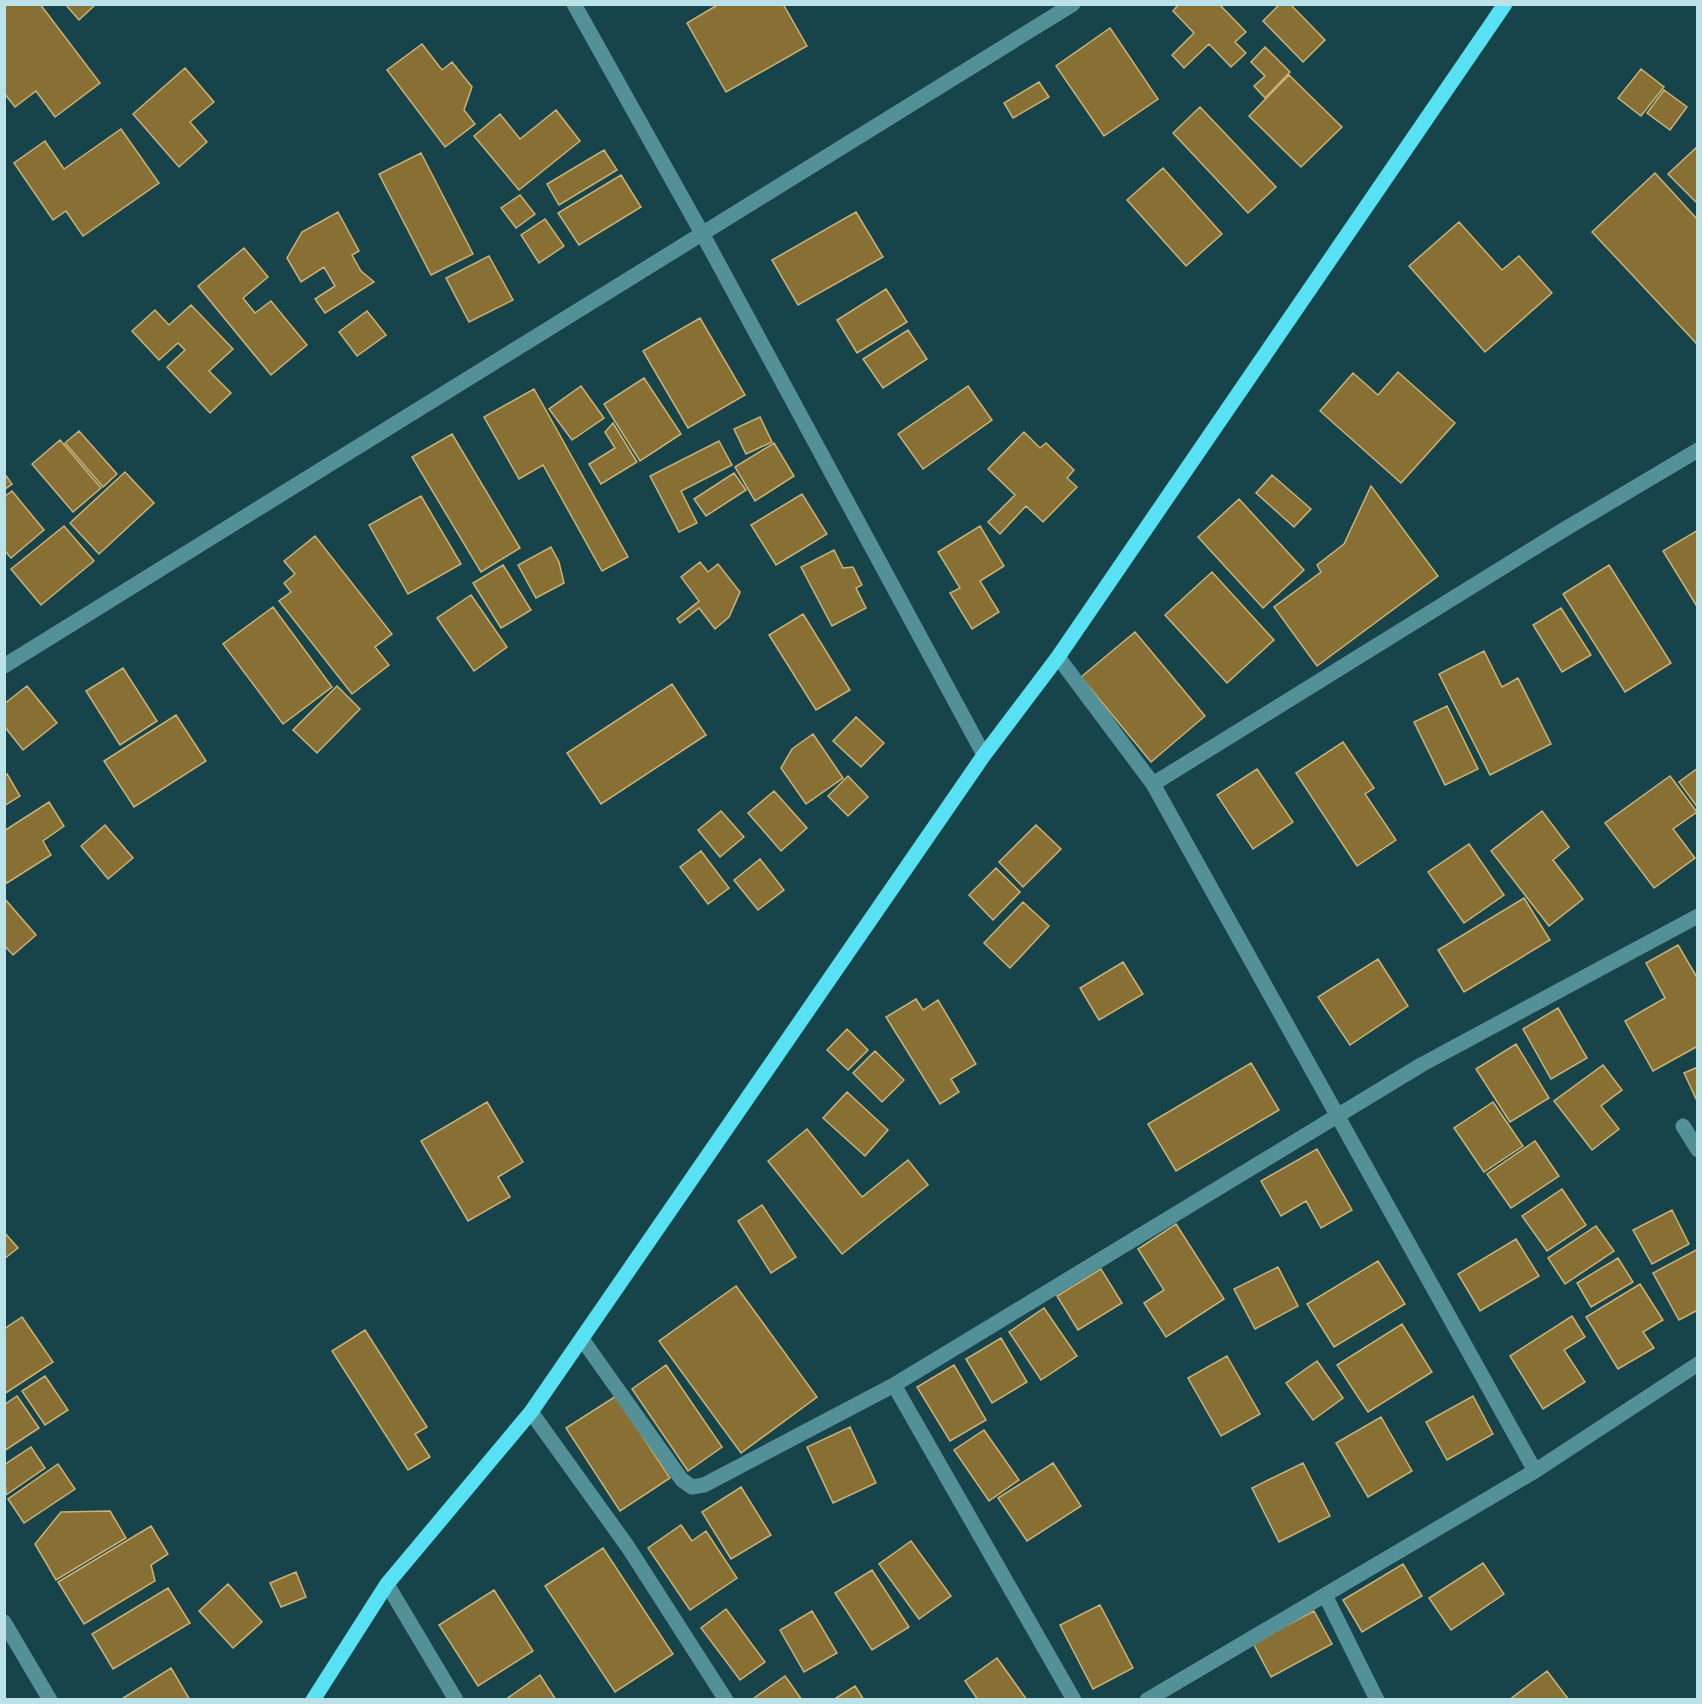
<svg xmlns="http://www.w3.org/2000/svg" width="1702" height="1704" font-family="'Libre Baskerville',serif">
<rect width="100%" height="100%" fill="#16444a"/>
<!-- building -->
<path fill="#887035" stroke="#ccb276" stroke-width="1.5" d="M 4,4 L 40,4 L 100,83 L 55,117 L 36,91 L 15,107 L 4,93 Z
M 65,4 L 96,4 L 79,20 Z
M 719,4 L 783,4 L 807,46 L 726,92 L 687,23 Z
M 1179,4 L 1219,4 L 1246,32 L 1235,42 L 1246,53 L 1231,67 L 1209,44 L 1184,68 L 1172,55 L 1194,33 L 1173,11 Z
M 1280,4 L 1290,4 L 1325,40 L 1303,62 L 1263,21 Z
M 1110,28 L 1158,99 L 1104,136 L 1056,66 Z
M 422,44 L 442,70 L 452,62 L 472,87 L 464,110 L 475,124 L 445,147 L 387,70 Z
M 1265,47 L 1290,72 L 1265,98 L 1254,86 L 1265,76 L 1251,62 Z
M 185,68 L 214,102 L 190,122 L 207,142 L 179,167 L 133,114 Z
M 1641,69 L 1664,87 L 1641,116 L 1618,98 Z
M 1289,75 L 1342,127 L 1301,167 L 1249,116 Z
M 1039,82 L 1049,97 L 1013,118 L 1004,103 Z
M 1664,90 L 1687,107 L 1670,130 L 1647,113 Z
M 1200,107 L 1276,187 L 1248,213 L 1173,133 Z
M 556,110 L 580,141 L 519,190 L 474,136 L 500,114 L 520,139 Z
M 121,129 L 159,183 L 83,236 L 66,211 L 53,220 L 14,163 L 45,141 L 64,169 Z
M 1698,146 L 1698,204 L 1668,174 Z
M 604,150 L 617,170 L 559,205 L 547,184 Z
M 421,153 L 473,254 L 431,275 L 379,174 Z
M 1163,168 L 1222,234 L 1186,266 L 1127,200 Z
M 1655,173 L 1698,220 L 1698,345 L 1592,232 Z
M 621,175 L 641,207 L 579,245 L 558,213 Z
M 520,195 L 535,214 L 516,228 L 501,208 Z
M 338,212 L 359,251 L 352,255 L 361,271 L 374,282 L 325,313 L 315,299 L 335,286 L 324,267 L 301,282 L 287,258 L 302,232 Z
M 856,212 L 883,257 L 798,305 L 772,260 Z
M 545,219 L 564,246 L 539,263 L 521,235 Z
M 1459,222 L 1502,270 L 1519,256 L 1552,293 L 1485,352 L 1409,266 Z
M 244,248 L 268,277 L 243,298 L 255,313 L 271,301 L 307,345 L 271,375 L 198,286 Z
M 489,256 L 513,300 L 469,322 L 446,278 Z
M 886,289 L 907,322 L 857,353 L 837,320 Z
M 191,305 L 233,349 L 209,371 L 231,393 L 210,413 L 167,367 L 185,350 L 178,343 L 159,360 L 132,331 L 155,310 L 169,325 Z
M 367,311 L 386,335 L 357,356 L 339,332 Z
M 700,318 L 745,395 L 688,428 L 643,351 Z
M 908,330 L 927,359 L 883,388 L 863,359 Z
M 1398,372 L 1455,423 L 1401,483 L 1320,411 L 1353,373 L 1378,395 Z
M 644,378 L 681,434 L 640,461 L 604,404 Z
M 581,386 L 604,418 L 572,440 L 549,409 Z
M 968,386 L 992,420 L 923,469 L 898,434 Z
M 534,389 L 628,557 L 602,571 L 543,465 L 519,479 L 484,417 Z
M 760,417 L 772,442 L 746,454 L 734,429 Z
M 613,423 L 637,462 L 601,484 L 589,464 L 615,448 L 605,432 Z
M 79,431 L 117,474 L 103,487 L 65,443 Z
M 1024,432 L 1040,448 L 1046,443 L 1074,470 L 1067,478 L 1077,487 L 1043,522 L 1026,506 L 1000,534 L 988,522 L 1015,495 L 988,469 Z
M 452,434 L 520,548 L 481,572 L 412,457 Z
M 60,440 L 101,488 L 73,512 L 32,464 Z
M 719,441 L 732,465 L 681,491 L 697,523 L 679,532 L 650,476 Z
M 774,443 L 794,476 L 755,501 L 735,467 Z
M 125,472 L 154,503 L 99,554 L 70,523 Z
M 4,473 L 12,484 L 4,490 Z
M 734,473 L 746,490 L 706,516 L 694,499 Z
M 1272,475 L 1311,509 L 1294,527 L 1256,493 Z
M 1371,486 L 1438,576 L 1317,666 L 1274,607 L 1321,572 L 1317,565 L 1344,544 Z
M 12,491 L 44,530 L 11,558 L 4,550 L 4,497 Z
M 802,494 L 827,534 L 776,565 L 751,525 Z
M 421,496 L 461,564 L 408,594 L 369,525 Z
M 1239,499 L 1304,570 L 1263,608 L 1198,537 Z
M 64,526 L 94,561 L 41,605 L 11,569 Z
M 980,526 L 1004,566 L 980,581 L 999,612 L 972,629 L 950,593 L 960,588 L 938,552 Z
M 1698,530 L 1698,608 L 1663,551 Z
M 315,536 L 392,634 L 375,647 L 389,665 L 352,694 L 279,601 L 291,592 L 284,583 L 295,574 L 284,561 Z
M 551,547 L 559,562 L 564,583 L 536,598 L 518,565 Z
M 834,550 L 843,568 L 853,567 L 862,585 L 856,588 L 866,608 L 832,626 L 801,567 Z
M 700,562 L 708,572 L 718,564 L 740,592 L 729,617 L 715,629 L 699,608 L 680,623 L 677,619 L 699,601 L 681,577 Z
M 503,565 L 531,610 L 501,628 L 473,583 Z
M 1609,565 L 1671,663 L 1625,692 L 1563,594 Z
M 1212,572 L 1274,640 L 1227,683 L 1165,615 Z
M 471,595 L 507,647 L 474,671 L 437,618 Z
M 273,607 L 332,687 L 283,724 L 223,644 Z
M 1561,608 L 1591,655 L 1562,672 L 1533,625 Z
M 803,614 L 850,690 L 816,710 L 769,635 Z
M 1135,632 L 1205,716 L 1151,762 L 1081,677 Z
M 1484,651 L 1502,687 L 1518,678 L 1551,744 L 1490,775 L 1439,674 Z
M 123,668 L 157,721 L 120,745 L 86,691 Z
M 672,684 L 706,735 L 601,804 L 567,753 Z
M 27,686 L 57,723 L 23,750 L 4,726 L 4,704 Z
M 337,686 L 360,709 L 317,753 L 293,730 Z
M 1447,706 L 1478,769 L 1445,785 L 1414,722 Z
M 176,715 L 206,761 L 134,807 L 104,761 Z
M 856,717 L 884,743 L 861,767 L 833,741 Z
M 813,734 L 843,778 L 806,804 L 781,768 L 792,749 Z
M 1343,742 L 1374,788 L 1365,794 L 1396,840 L 1357,866 L 1296,773 Z
M 1698,768 L 1698,808 L 1679,782 Z
M 1257,769 L 1293,822 L 1253,849 L 1217,795 Z
M 7,774 L 20,796 L 4,806 L 4,776 Z
M 848,776 L 868,797 L 848,816 L 828,796 Z
M 1670,776 L 1697,812 L 1673,829 L 1695,858 L 1654,888 L 1605,823 Z
M 774,791 L 807,828 L 781,851 L 748,813 Z
M 49,802 L 64,826 L 43,841 L 51,855 L 7,883 L 4,880 L 4,831 Z
M 721,811 L 744,837 L 720,857 L 698,830 Z
M 1542,811 L 1569,847 L 1553,860 L 1583,899 L 1549,926 L 1491,851 Z
M 105,825 L 133,858 L 108,879 L 81,846 Z
M 1036,825 L 1061,849 L 1023,887 L 999,862 Z
M 1469,844 L 1504,895 L 1464,923 L 1428,872 Z
M 701,851 L 729,888 L 708,904 L 680,867 Z
M 760,859 L 784,890 L 758,910 L 734,880 Z
M 996,868 L 1020,892 L 993,920 L 969,895 Z
M 4,898 L 36,935 L 13,955 L 4,945 Z
M 1524,898 L 1550,940 L 1464,992 L 1438,950 Z
M 1023,902 L 1049,926 L 1010,968 L 984,943 Z
M 1678,945 L 1698,979 L 1698,1046 L 1653,1071 L 1625,1021 L 1665,998 L 1646,963 Z
M 1378,959 L 1408,1006 L 1350,1045 L 1318,997 Z
M 1123,962 L 1143,994 L 1099,1020 L 1080,988 Z
M 916,999 L 923,1010 L 938,1000 L 976,1064 L 951,1079 L 959,1092 L 940,1104 L 886,1017 Z
M 1558,1008 L 1587,1058 L 1551,1079 L 1523,1029 Z
M 847,1029 L 868,1050 L 848,1070 L 827,1050 Z
M 1516,1044 L 1549,1098 L 1510,1122 L 1476,1069 Z
M 875,1051 L 904,1080 L 882,1102 L 853,1073 Z
M 1251,1063 L 1279,1110 L 1176,1171 L 1148,1124 Z
M 1603,1065 L 1622,1090 L 1601,1106 L 1619,1129 L 1592,1150 L 1554,1101 Z
M 1698,1067 L 1698,1103 L 1684,1073 Z
M 847,1092 L 888,1130 L 865,1156 L 823,1118 Z
M 487,1102 L 523,1162 L 498,1177 L 510,1197 L 468,1221 L 421,1141 Z
M 1493,1102 L 1523,1146 L 1484,1172 L 1454,1128 Z
M 807,1129 L 862,1197 L 908,1160 L 928,1185 L 842,1254 L 768,1161 Z
M 1535,1141 L 1559,1176 L 1511,1208 L 1487,1174 Z
M 1317,1149 L 1352,1210 L 1321,1228 L 1306,1201 L 1281,1216 L 1261,1181 Z
M 1562,1189 L 1586,1225 L 1547,1251 L 1522,1216 Z
M 762,1205 L 796,1257 L 771,1273 L 738,1221 Z
M 1672,1210 L 1689,1244 L 1652,1264 L 1633,1230 Z
M 1176,1224 L 1224,1299 L 1166,1337 L 1144,1303 L 1164,1290 L 1138,1249 Z
M 1596,1226 L 1614,1251 L 1565,1284 L 1548,1258 Z
M 4,1232 L 18,1248 L 4,1259 Z
M 1516,1239 L 1539,1276 L 1480,1311 L 1458,1274 Z
M 1698,1249 L 1698,1310 L 1679,1320 L 1653,1273 Z
M 1618,1258 L 1633,1282 L 1591,1307 L 1577,1283 Z
M 1378,1261 L 1405,1304 L 1334,1347 L 1307,1304 Z
M 1278,1267 L 1298,1306 L 1255,1329 L 1234,1289 Z
M 1101,1269 L 1122,1303 L 1078,1330 L 1057,1296 Z
M 1640,1284 L 1663,1320 L 1643,1332 L 1654,1348 L 1618,1369 L 1586,1317 Z
M 736,1286 L 817,1397 L 741,1453 L 659,1341 Z
M 1044,1308 L 1077,1356 L 1041,1380 L 1009,1332 Z
M 1572,1316 L 1585,1337 L 1564,1350 L 1585,1382 L 1543,1409 L 1510,1356 Z
M 22,1317 L 53,1362 L 4,1394 L 4,1329 Z
M 1402,1324 L 1432,1372 L 1368,1412 L 1337,1365 Z
M 365,1330 L 427,1427 L 415,1434 L 430,1457 L 408,1470 L 332,1351 Z
M 1001,1338 L 1027,1382 L 992,1403 L 966,1359 Z
M 1227,1356 L 1260,1414 L 1221,1436 L 1188,1378 Z
M 1317,1361 L 1343,1398 L 1313,1420 L 1286,1383 Z
M 666,1365 L 722,1447 L 688,1471 L 632,1389 Z
M 954,1365 L 986,1420 L 950,1441 L 917,1387 Z
M 45,1376 L 68,1410 L 45,1425 L 22,1391 Z
M 17,1396 L 39,1428 L 4,1451 L 4,1405 Z
M 616,1396 L 670,1478 L 620,1511 L 566,1428 Z
M 1473,1396 L 1493,1434 L 1447,1460 L 1426,1422 Z
M 1381,1417 L 1412,1471 L 1368,1497 L 1336,1443 Z
M 850,1427 L 876,1483 L 833,1503 L 807,1447 Z
M 984,1430 L 1019,1480 L 989,1501 L 954,1450 Z
M 31,1447 L 45,1468 L 6,1495 L 4,1465 Z
M 1053,1463 L 1081,1506 L 1027,1541 L 998,1498 Z
M 1303,1463 L 1330,1516 L 1279,1542 L 1252,1488 Z
M 58,1464 L 75,1489 L 24,1523 L 8,1499 Z
M 741,1487 L 771,1535 L 731,1559 L 702,1512 Z
M 110,1511 L 126,1538 L 56,1580 L 35,1544 L 61,1512 Z
M 681,1525 L 692,1541 L 706,1531 L 737,1578 L 690,1610 L 648,1548 Z
M 151,1526 L 168,1554 L 151,1565 L 155,1581 L 84,1624 L 58,1582 Z
M 911,1541 L 951,1596 L 919,1619 L 879,1564 Z
M 603,1548 L 673,1654 L 615,1692 L 545,1586 Z
M 1483,1563 L 1504,1594 L 1451,1630 L 1429,1598 Z
M 1403,1564 L 1422,1596 L 1362,1632 L 1343,1600 Z
M 872,1570 L 909,1627 L 872,1650 L 835,1593 Z
M 296,1572 L 306,1597 L 281,1607 L 270,1583 Z
M 228,1584 L 262,1622 L 233,1648 L 199,1611 Z
M 168,1588 L 190,1623 L 113,1669 L 92,1634 Z
M 494,1590 L 533,1651 L 478,1686 L 439,1625 Z
M 1100,1605 L 1133,1668 L 1093,1689 L 1060,1625 Z
M 726,1609 L 765,1662 L 740,1680 L 701,1628 Z
M 812,1611 L 837,1653 L 804,1672 L 780,1630 Z
M 1314,1611 L 1332,1644 L 1271,1677 L 1253,1643 Z
M 997,1658 L 1027,1700 L 978,1700 L 965,1681 Z
M 171,1668 L 190,1700 L 120,1700 Z
M 1547,1671 L 1569,1700 L 1509,1700 Z
M 540,1675 L 556,1700 L 505,1700 Z
M 785,1676 L 802,1700 L 755,1700 L 754,1698 Z
M 855,1686 L 864,1700 L 833,1700 Z"/>
<g fill="none" stroke-linecap="round" stroke-linejoin="round">
<!-- minor -->
<path stroke="#549098" stroke-width="15" d="M 574,4 L 703,235 L 984,755
M 1058,657 L 1153,784 L 1535,1471
M 4,666 L 1073,4
M 1153,784 L 1560,532 L 1698,450
M 1683,1126 L 1698,1150
M 582,1339 L 682,1480 L 692,1487 L 704,1485 L 894,1385 L 1421,1065 L 1698,916
M 894,1385 L 1074,1700
M 531,1412 L 628,1547 L 726,1700
M 387,1584 L 456,1700
M 1325,1595 L 1377,1700
M 4,1622 L 50,1700
M 1147,1700 L 1535,1471 L 1698,1364"/>
<!-- major -->
<path stroke="#57e1f3" stroke-width="15" d="M 313,1700 L 387,1584 L 531,1412 L 984,755 L 1058,657 L 1505,4"/>
</g>
<!-- border -->
<rect width="1702" height="1704" fill="none" stroke="#bae2e7" stroke-width="12"/>
</svg>
